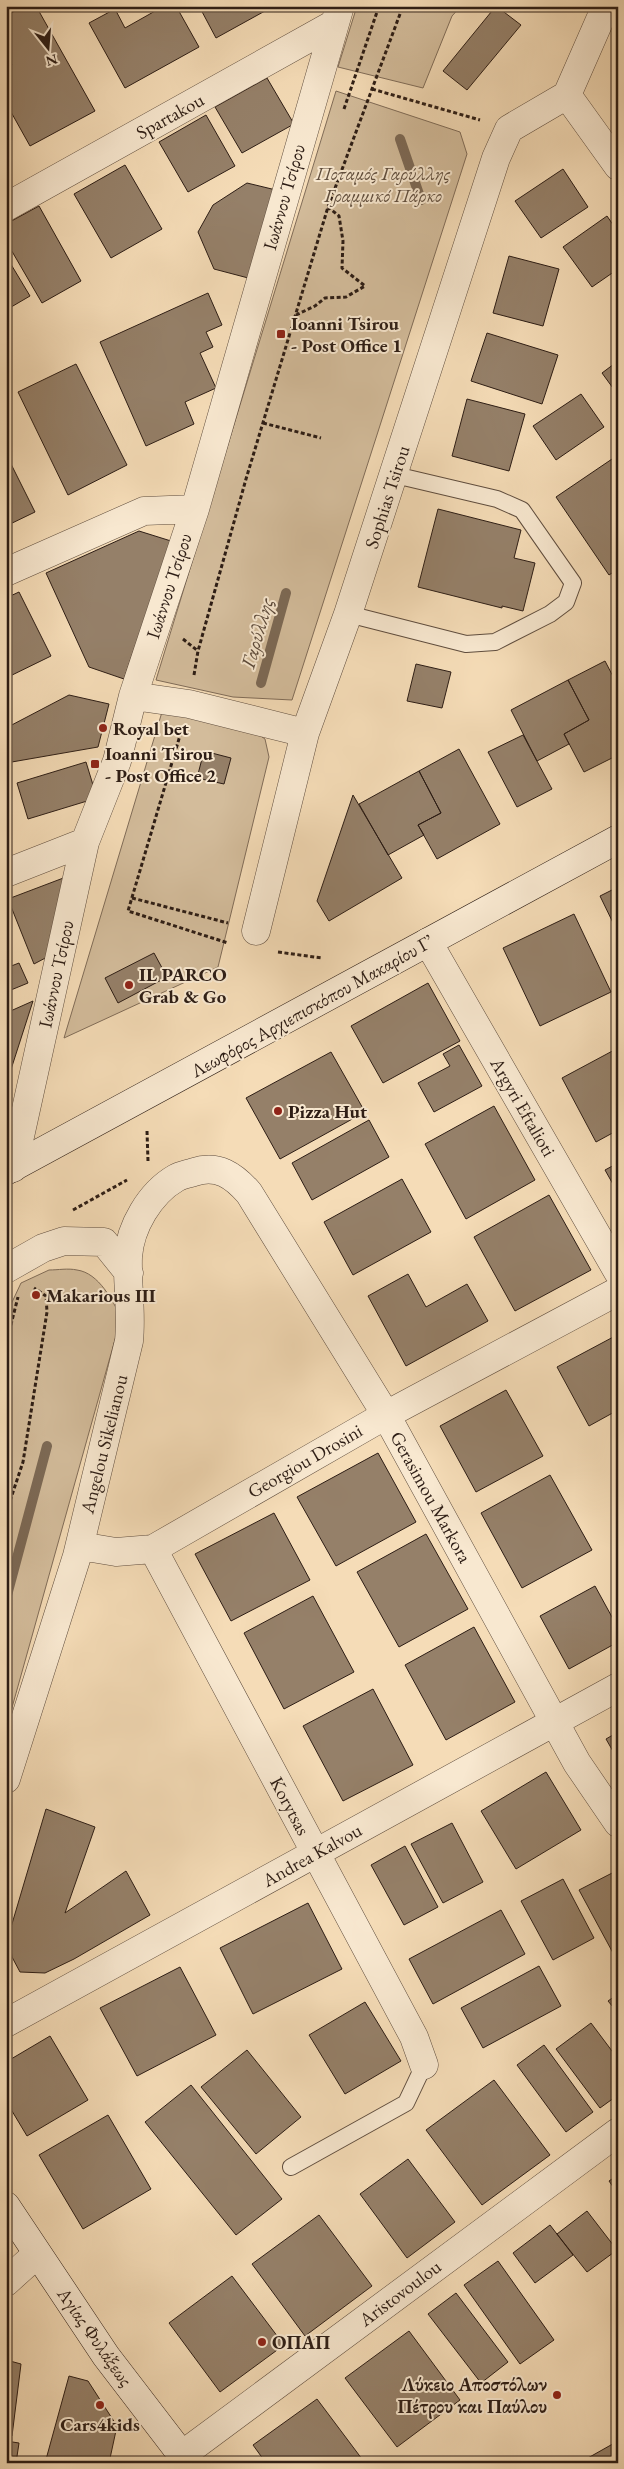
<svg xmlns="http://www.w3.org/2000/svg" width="624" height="2469" font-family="'EB Garamond',serif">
<rect width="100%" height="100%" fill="#f5dcb7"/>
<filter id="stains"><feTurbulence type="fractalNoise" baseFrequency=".004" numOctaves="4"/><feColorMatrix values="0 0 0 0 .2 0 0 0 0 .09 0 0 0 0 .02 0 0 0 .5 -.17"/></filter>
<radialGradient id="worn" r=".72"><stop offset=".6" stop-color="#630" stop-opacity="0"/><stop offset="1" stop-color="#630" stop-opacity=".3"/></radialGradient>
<!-- green -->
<path fill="#d3bc9b" stroke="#806c58" d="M 357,6 L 461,6 L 452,16 L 423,88 L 338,67 Z
M 336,91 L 460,132 L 467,154 L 292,700 L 233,697 L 156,680 Z
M 162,712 L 252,730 L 265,739 L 269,757 L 218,967 L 64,1038 Z
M 49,1270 C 58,1270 68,1268 77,1270 C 99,1273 113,1301 121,1318 L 6,1729 L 6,1315 L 21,1283 Z"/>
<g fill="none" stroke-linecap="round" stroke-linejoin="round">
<!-- stream -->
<path stroke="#7c6955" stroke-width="10" d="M 400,139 L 421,200
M 261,683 L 286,593
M 6,1599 L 47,1446"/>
</g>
<!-- building -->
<path fill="#958069" stroke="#2d1d15" d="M 24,6 L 36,6 L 95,111 L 30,146 L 6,103 L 6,68 L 12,65 L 6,54 L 6,11 L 8,15 Z
M 164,6 L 176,6 L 199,47 L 125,88 L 89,23 L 115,9 L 125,28 Z
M 199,6 L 274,6 L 216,38 Z
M 496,6 L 521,25 L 467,90 L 443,71 Z
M 267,78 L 294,124 L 242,153 L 215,107 Z
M 206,115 L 235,166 L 188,192 L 159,142 Z
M 125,165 L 162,229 L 111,258 L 74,194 Z
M 563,169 L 588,207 L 541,238 L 515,201 Z
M 247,183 L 276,190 L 252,279 L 214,269 L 198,232 L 213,205 Z
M 39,206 L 81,281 L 42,303 L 6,241 L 6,224 Z
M 607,216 L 618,232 L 618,269 L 592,287 L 563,247 Z
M 6,256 L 30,296 L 6,310 Z
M 509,256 L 559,269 L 543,326 L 493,313 Z
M 208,293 L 222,325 L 206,332 L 213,347 L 200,353 L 216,388 L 185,402 L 194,424 L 146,446 L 100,342 Z
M 487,333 L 558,355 L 542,404 L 471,381 Z
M 618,361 L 618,395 L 602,373 Z
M 76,364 L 127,465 L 68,495 L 18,392 Z
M 581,394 L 604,427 L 556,460 L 533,426 Z
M 467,399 L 525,414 L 509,471 L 452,456 Z
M 6,442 L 11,451 L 6,453 Z
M 615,457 L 618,460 L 618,569 L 609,575 L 556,497 Z
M 10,462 L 35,512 L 6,526 L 6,464 Z
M 438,509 L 521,530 L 514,558 L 535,563 L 523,611 L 502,606 L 502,608 L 418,587 Z
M 139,531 L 171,541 L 124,679 L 89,667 L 46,573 Z
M 19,592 L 51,656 L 6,678 L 6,598 Z
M 605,661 L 618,686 L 618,755 L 584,772 L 564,734 L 589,720 L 568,680 Z
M 416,664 L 451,672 L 442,708 L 407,701 Z
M 568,680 L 589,720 L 564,734 L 569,744 L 537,761 L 511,710 Z
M 69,695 L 109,704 L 98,747 L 6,763 L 6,728 Z
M 523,735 L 552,789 L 517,807 L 488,752 Z
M 459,749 L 500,824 L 437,859 L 418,825 L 441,813 L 419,771 Z
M 204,751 L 231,758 L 224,784 L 197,778 Z
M 86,762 L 97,798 L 28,819 L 17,783 Z
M 419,771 L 441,813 L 418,825 L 424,835 L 388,855 L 359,804 Z
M 353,795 L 402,878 L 329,921 L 317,901 Z
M 66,877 L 51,955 L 34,964 L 8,899 Z
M 618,887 L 618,933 L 600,896 Z
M 574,914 L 611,992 L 540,1026 L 503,948 Z
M 154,953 L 167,977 L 118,1003 L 105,978 Z
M 19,963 L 28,983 L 6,992 L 6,968 Z
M 428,983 L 460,1041 L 383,1083 L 351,1026 Z
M 33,1001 L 6,1085 L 6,1013 Z
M 459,1045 L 482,1086 L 434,1112 L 418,1083 L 450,1066 L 443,1054 Z
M 618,1048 L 618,1130 L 596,1142 L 562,1078 Z
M 331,1052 L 365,1112 L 280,1159 L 246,1098 Z
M 494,1106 L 535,1180 L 466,1219 L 425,1144 Z
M 369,1120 L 389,1157 L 312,1200 L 292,1163 Z
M 618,1163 L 618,1193 L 605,1170 Z
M 402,1179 L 431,1232 L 353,1275 L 324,1222 Z
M 549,1195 L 591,1270 L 515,1311 L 474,1237 Z
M 408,1274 L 426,1307 L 467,1284 L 488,1321 L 406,1366 L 368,1296 Z
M 617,1335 L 618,1410 L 589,1426 L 557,1367 Z
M 506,1390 L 543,1456 L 476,1492 L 440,1426 Z
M 378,1453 L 416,1522 L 336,1566 L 297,1497 Z
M 550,1475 L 592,1550 L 522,1588 L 481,1513 Z
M 274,1513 L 310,1580 L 231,1621 L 195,1554 Z
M 426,1534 L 468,1609 L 399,1647 L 357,1572 Z
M 595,1586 L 618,1628 L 618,1642 L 569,1669 L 540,1616 Z
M 313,1596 L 354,1672 L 284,1709 L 244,1633 Z
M 474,1627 L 515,1702 L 446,1740 L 405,1665 Z
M 373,1689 L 413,1765 L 343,1801 L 303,1726 Z
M 618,1732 L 618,1760 L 606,1739 Z
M 546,1772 L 581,1830 L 516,1869 L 481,1811 Z
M 46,1809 L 95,1827 L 65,1913 L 126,1871 L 150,1915 L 74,1959 L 45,1973 L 20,1972 L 12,1957 L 9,1934 Z
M 452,1823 L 483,1882 L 443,1903 L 411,1844 Z
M 405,1846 L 438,1907 L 404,1925 L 371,1865 Z
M 618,1870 L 618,1950 L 613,1953 L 579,1890 Z
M 563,1879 L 594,1938 L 553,1960 L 521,1901 Z
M 308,1903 L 342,1969 L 253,2014 L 220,1948 Z
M 501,1910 L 525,1954 L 433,2004 L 409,1959 Z
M 539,1966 L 561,2006 L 483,2048 L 461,2008 Z
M 180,1967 L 216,2035 L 137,2076 L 100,2008 Z
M 618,1994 L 618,2013 L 608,2001 Z
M 365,2002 L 401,2061 L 345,2094 L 309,2035 Z
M 591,2023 L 618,2059 L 618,2095 L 600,2108 L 556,2049 Z
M 50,2036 L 88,2100 L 27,2136 L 6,2101 L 6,2062 Z
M 544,2045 L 593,2112 L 566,2132 L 517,2065 Z
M 247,2050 L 301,2117 L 256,2154 L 201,2087 Z
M 494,2080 L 550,2155 L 482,2205 L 426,2130 Z
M 191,2085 L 282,2199 L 236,2235 L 145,2122 Z
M 108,2115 L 151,2189 L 83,2229 L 39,2155 Z
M 408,2159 L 455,2222 L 407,2258 L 360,2194 Z
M 618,2175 L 618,2194 L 609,2181 Z
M 587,2211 L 617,2250 L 587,2272 L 557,2234 Z
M 319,2215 L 372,2286 L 305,2336 L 252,2264 Z
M 550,2225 L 573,2255 L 535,2283 L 513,2253 Z
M 498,2261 L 554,2340 L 520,2364 L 464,2285 Z
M 232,2276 L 284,2345 L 220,2392 L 169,2323 Z
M 456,2293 L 508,2362 L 481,2383 L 428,2314 Z
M 409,2331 L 460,2400 L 397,2447 L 345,2378 Z
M 10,2361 L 21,2364 L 12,2436 L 6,2436 L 6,2362 Z
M 69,2376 L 88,2381 L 117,2426 L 109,2463 L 45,2463 Z
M 317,2399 L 365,2463 L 266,2463 L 253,2445 Z
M 6,2441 L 19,2443 L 16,2463 L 6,2463 Z
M 618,2441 L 618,2463 L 579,2463 Z"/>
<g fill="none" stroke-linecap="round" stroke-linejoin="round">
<!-- lane casing -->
<g stroke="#5f4d3e" stroke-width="18">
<path id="lane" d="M 348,614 L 466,644 L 495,642 L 550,614 L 566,602 L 573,583 L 522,510 L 497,499 L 395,475
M 291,2167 L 406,2103 L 424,2065"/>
</g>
<!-- street casing -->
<g stroke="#5f4d3e" stroke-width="29">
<path id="street" d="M 567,95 L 606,6
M 567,95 L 618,166
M 6,207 L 334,24
M 6,572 L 144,511 L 195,509
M 133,696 L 189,704 L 305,733
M 6,873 L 85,842
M 256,931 L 305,733 L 348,614 L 496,158 L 509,129 L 567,95
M 428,942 L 618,1272
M 13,1168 L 85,842 L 117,761 L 133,696 L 195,509 L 340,6
M 6,1269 L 43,1248 L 64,1241 L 104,1242 L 129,1273
M 80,1546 L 116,1552 L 153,1549 L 386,1415 L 618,1291
M 153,1549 L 414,2037 L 424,2065
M 6,1779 L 77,1556 L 129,1341 C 132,1312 127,1285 128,1257 C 130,1227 150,1193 176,1178 C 181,1175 188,1174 194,1172 C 218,1164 234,1176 249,1193 L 386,1415 L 577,1763 L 618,1823
M 6,2023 L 618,1687
M 6,2282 L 37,2254
M 182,2455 L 618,2132"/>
</g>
<!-- secondary casing -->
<g stroke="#2d1d15" stroke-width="29">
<path id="secondary" d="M 6,1171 L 618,839
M 6,2206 L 106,2356 L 188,2463"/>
</g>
<!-- path -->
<path stroke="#2d1d15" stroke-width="3" stroke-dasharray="4 2.5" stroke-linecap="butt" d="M 372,89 L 480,120
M 344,109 L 379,6
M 296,315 L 315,306 L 325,298 L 346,297 L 365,286 L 342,268 L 343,241 L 339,216 L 328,207
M 263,423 L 321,438
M 183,639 L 198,651
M 194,675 L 198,651 L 246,479 L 328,207 L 403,6
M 181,732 L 128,911 L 228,943
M 132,898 L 228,923
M 278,952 L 322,958
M 147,1131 L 148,1161
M 73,1210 L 127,1180
M 6,1344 L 18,1297
M 6,1513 L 23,1462 L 47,1312 L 46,1296 L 34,1288"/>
<!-- lane -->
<use href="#lane" stroke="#f8e8d0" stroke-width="16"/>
<!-- street -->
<use href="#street" stroke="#f8e8d0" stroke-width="28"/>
<!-- secondary -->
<use href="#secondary" stroke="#f8e8d0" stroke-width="28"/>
</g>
<!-- markers -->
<g fill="#8f2418" stroke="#f8e8d0" stroke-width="2">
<rect x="276" y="329" width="10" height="10" rx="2.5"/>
<circle cx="103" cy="728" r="5"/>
<rect x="90" y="759" width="10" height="10" rx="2.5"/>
<circle cx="129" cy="985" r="5"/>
<circle cx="278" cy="1111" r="5"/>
<circle cx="36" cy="1295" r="5"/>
<circle cx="262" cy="2342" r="5"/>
<circle cx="557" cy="2395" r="5"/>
<circle cx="100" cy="2405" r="5"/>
</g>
<g text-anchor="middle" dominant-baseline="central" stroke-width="4" stroke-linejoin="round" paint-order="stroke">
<!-- street labels -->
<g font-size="19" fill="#2d1d15" stroke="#f8e8d0">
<text transform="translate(170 116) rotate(-29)">Spartakou</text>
<text transform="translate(284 197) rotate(-74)">Ιωάννου Τσίρου</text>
<text transform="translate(387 497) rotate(-72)">Sophias Tsirou</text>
<text transform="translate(169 586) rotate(-72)">Ιωάννου Τσίρου</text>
<text transform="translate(56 974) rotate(-78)">Ιωάννου Τσίρου</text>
<text transform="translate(312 1006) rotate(-29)">Λεωφόρος Αρχιεπισκόπου Μακαρίου Γ’</text>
<text transform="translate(523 1107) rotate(60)">Argyri Eftalioti</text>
<text transform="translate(104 1444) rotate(-76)">Angelou Sikelianou</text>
<text transform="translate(305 1461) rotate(-30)">Georgiou Drosini</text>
<text transform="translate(431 1497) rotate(61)">Gerasimou Markora</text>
<text transform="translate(290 1806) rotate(62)">Korytsas</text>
<text transform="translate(312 1855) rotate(-29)">Andrea Kalvou</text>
<text transform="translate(400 2293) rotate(-37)">Aristovoulou</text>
<text transform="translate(95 2337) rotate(55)">Αγίας Φυλάξεως</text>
</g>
<!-- park labels -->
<g font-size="19" font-style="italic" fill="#5f4d3d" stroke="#f8e8d0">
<text x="383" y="173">Ποταμός Γαρύλλης<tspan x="383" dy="22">Γραμμικό Πάρκο</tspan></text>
</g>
<!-- poi labels -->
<g font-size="19" font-weight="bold" fill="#2d1d15" stroke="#f8e8d0" text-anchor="start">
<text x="291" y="323">Ioanni Tsirou<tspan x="291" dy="22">- Post Office 1</tspan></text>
<text x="113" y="728">Royal bet</text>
<text x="105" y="753">Ioanni Tsirou<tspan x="105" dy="22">- Post Office 2</tspan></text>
<text x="139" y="974">IL PARCO<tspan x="139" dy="22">Grab &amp; Go</tspan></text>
<text x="288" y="1111">Pizza Hut</text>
<text x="46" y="1295">Makarious III</text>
<text x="272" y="2342">ΟΠΑΠ</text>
<text x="547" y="2384" text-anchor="end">Λύκειο Αποστόλων<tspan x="547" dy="22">Πέτρου και Παύλου</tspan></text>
<text x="100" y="2424" text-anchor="middle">Cars4kids</text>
</g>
<!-- water labels -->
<g font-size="20" font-style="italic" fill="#5b493a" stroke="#f8e8d0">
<text transform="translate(257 633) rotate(-74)">Γαρύλλης</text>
</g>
</g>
<!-- margin -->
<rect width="624" height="2469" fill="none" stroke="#f5dcb7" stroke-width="25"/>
<rect x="8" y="8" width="609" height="2454" fill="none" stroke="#2d1d15" stroke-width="2.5"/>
<rect x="12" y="12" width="599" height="2444" fill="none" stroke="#2d1d15"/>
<!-- north arrow -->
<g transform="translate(48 48) rotate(163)" stroke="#f8e8d0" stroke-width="4" paint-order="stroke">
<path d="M0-4L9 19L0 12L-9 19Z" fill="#2d1d15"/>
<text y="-8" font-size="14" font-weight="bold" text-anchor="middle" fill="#2d1d15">N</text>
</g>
<rect width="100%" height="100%" filter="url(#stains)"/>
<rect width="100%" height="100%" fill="url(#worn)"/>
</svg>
